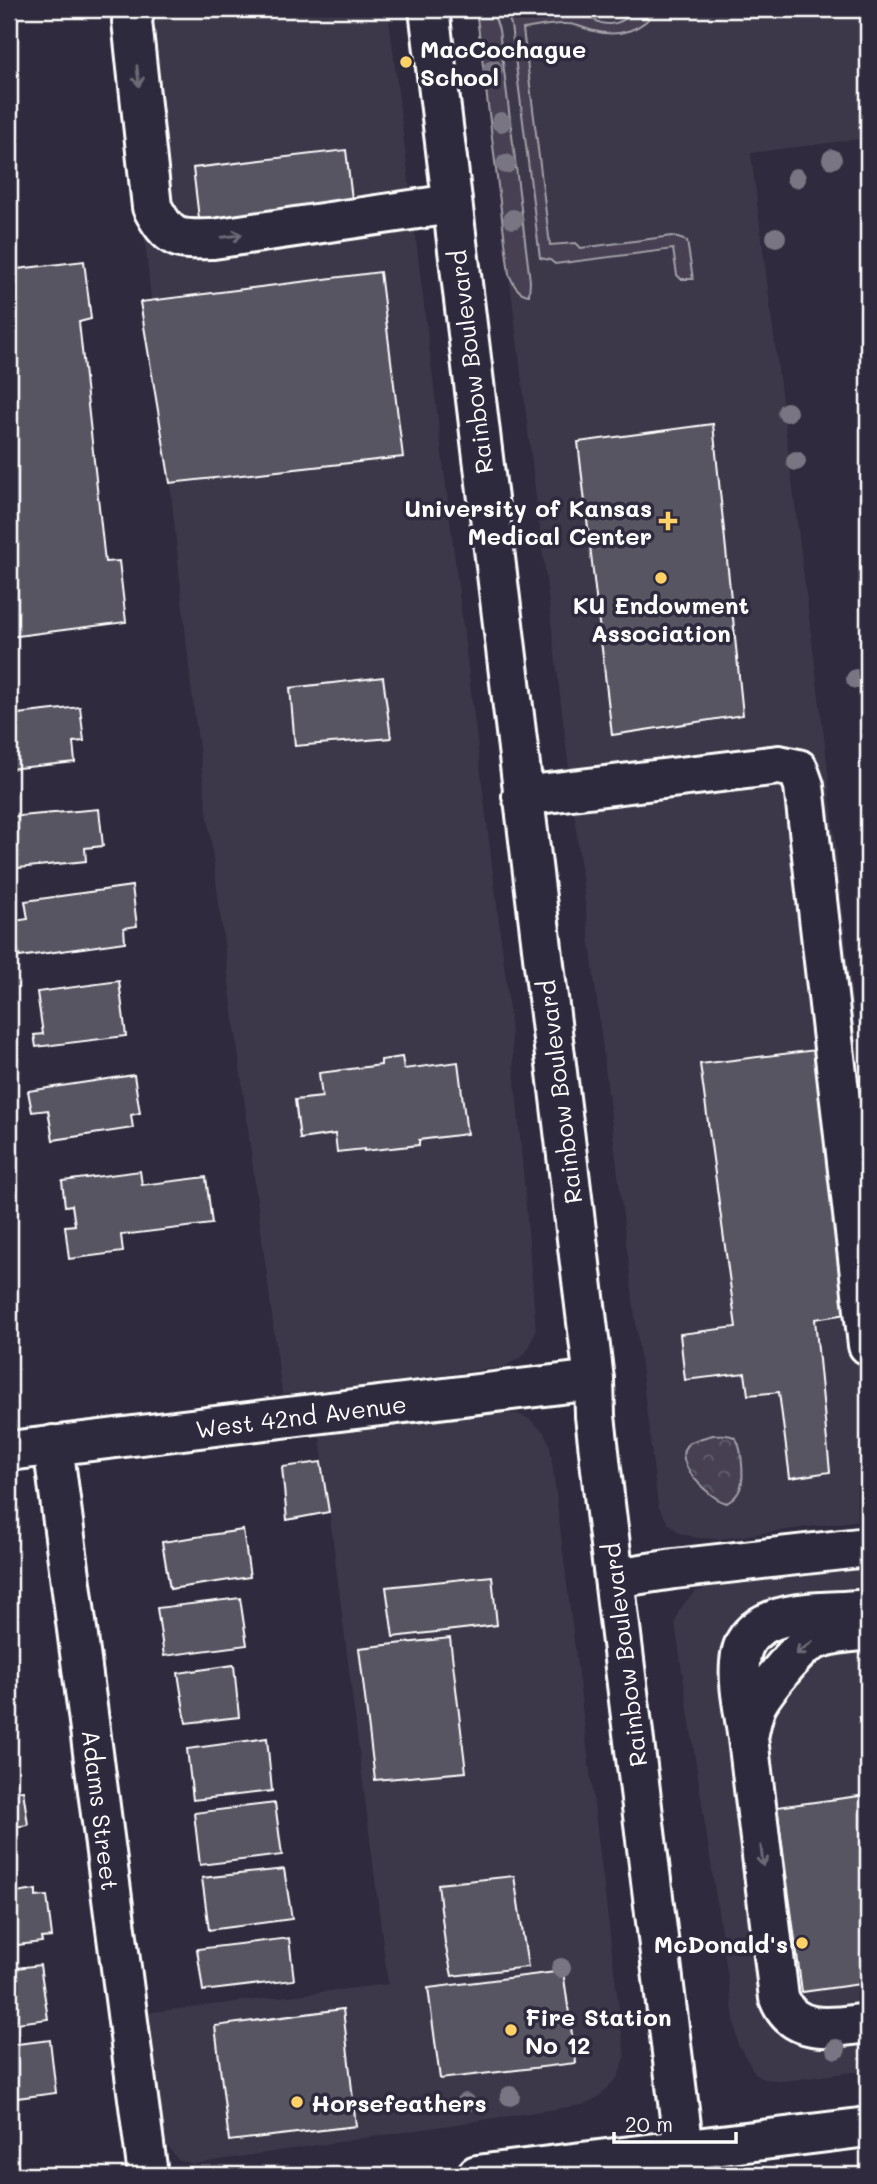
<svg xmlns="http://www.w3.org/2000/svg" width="877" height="2184" font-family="Mali,sans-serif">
<defs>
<pattern id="park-crowns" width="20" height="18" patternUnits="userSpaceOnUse" patternTransform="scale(1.75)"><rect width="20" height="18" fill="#464152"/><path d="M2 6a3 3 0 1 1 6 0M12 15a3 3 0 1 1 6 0" fill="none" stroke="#625e6c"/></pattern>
</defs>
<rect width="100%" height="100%" fill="#2f2a3d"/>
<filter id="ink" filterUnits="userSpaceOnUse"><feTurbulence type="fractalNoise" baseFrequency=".0143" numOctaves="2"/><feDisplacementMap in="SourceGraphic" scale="14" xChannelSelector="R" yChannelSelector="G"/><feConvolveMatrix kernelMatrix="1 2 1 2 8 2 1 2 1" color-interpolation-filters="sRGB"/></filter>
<g filter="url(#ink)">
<!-- built -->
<path fill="#3c3749" d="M 121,9 L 388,9 L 507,988 L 525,1193 L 536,1330 L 530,1346 L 524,1355 L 504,1367 L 340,1389 L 282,1394 L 191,686 Z
M 477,9 L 868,9 L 868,138 L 751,153 L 825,745 L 868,1144 L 868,1519 L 720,1539 L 697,1538 L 679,1533 L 668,1523 L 658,1506 Z
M 497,1413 L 518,1414 L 529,1419 L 543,1431 L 550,1445 L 625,2058 L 618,2077 L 597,2098 L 582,2105 L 194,2164 L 178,2160 L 163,2140 L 144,2013 L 388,1984 L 319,1429 Z
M 868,1565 L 868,2070 L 784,2081 L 764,2079 L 755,2073 L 738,2045 L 675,1623 L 679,1611 L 686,1601 L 695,1592 L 711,1586 Z"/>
<!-- grass -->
<path fill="#464152" stroke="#a2a0a8" stroke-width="2" d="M 476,9 L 492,9 L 499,30 L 530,281 L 529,295 C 518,294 513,284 509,274 Z
M 506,9 L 584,9 C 598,30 621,28 635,9 L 657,9 C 643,30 619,38 594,31 C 585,29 577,24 567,24 C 553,23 537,27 523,29 L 550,245 L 576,243 L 581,248 L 672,236 L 687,241 L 693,279 L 681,279 L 677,275 L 673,249 L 555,264 L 550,260 L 540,258 L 511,25 Z"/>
<!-- park -->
<path fill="url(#park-crowns)" stroke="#a2a0a8" stroke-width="2" d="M 713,1435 C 719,1435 730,1433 735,1438 C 742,1444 744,1478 741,1486 C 739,1494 734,1499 727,1503 C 712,1501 671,1462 687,1445 C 692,1440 706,1437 713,1435 Z"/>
<!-- building -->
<path fill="#595564" stroke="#fff" stroke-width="2" d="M 346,150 L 353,208 L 200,227 L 193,168 Z
M 84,261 L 91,319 L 79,322 L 105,562 L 119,561 L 126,622 L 9,637 L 9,270 Z
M 868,271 L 868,324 L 867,324 L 861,272 Z
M 380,272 L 403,457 L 170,483 L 140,302 Z
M 713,424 L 743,715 L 612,735 L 578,442 Z
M 383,677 L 391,738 L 295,746 L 290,688 Z
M 80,707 L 84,741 L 73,742 L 75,762 L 9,769 L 9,715 Z
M 99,809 L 103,846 L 85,848 L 86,861 L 9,869 L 9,817 Z
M 132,886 L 137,926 L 124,928 L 125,942 L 19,957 L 14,921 L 28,919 L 25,901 Z
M 119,981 L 126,1036 L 36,1047 L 34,1035 L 43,1034 L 37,992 Z
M 824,1049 L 859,1312 L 815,1319 L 830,1472 L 790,1478 L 779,1392 L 748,1395 L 745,1373 L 685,1380 L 680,1334 L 736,1327 L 700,1064 Z
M 402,1057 L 404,1069 L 458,1062 L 467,1134 L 419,1140 L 419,1145 L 364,1151 L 364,1149 L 337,1152 L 335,1134 L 300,1139 L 295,1100 L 322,1097 L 319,1073 L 381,1065 L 381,1060 Z
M 134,1075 L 140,1113 L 131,1115 L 133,1128 L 53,1140 L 48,1110 L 32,1112 L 28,1091 Z
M 140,1171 L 142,1185 L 206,1177 L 212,1224 L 121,1235 L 123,1252 L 69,1259 L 65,1226 L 75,1225 L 72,1205 L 65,1206 L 62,1181 Z
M 321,1462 L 329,1512 L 287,1520 L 282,1467 Z
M 243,1530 L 250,1577 L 170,1589 L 162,1542 Z
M 492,1576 L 497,1625 L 393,1637 L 386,1587 Z
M 240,1598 L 247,1645 L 164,1656 L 157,1608 Z
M 450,1638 L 466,1772 L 375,1780 L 359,1648 Z
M 234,1665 L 239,1717 L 186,1723 L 178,1673 Z
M 267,1738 L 272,1791 L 193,1800 L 187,1749 Z
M 23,1790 L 28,1825 L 14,1827 L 17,1846 L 9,1847 L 9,1791 Z
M 867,1795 L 868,1983 L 802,1992 L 777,1807 Z
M 275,1803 L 282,1855 L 200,1865 L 194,1813 Z
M 284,1869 L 292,1919 L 209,1930 L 202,1878 Z
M 514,1876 L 528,1967 L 452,1976 L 445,1943 L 438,1884 Z
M 36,1890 L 36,1897 L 47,1896 L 52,1937 L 41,1938 L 42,1942 L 9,1946 L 9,1894 Z
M 289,1938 L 294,1980 L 203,1991 L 197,1949 Z
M 40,1965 L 48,2019 L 9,2024 L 9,1969 Z
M 563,1971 L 576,2063 L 440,2079 L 428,1988 Z
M 343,2009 L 356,2126 L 229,2141 L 215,2026 Z
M 50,2040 L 56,2093 L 9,2099 L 9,2045 Z"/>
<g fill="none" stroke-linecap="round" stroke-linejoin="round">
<!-- minor casing -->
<g stroke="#fff" stroke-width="44">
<path id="minor" d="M 135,9 L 132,21 L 152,207 C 170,241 177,240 213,239 L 452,204
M 522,796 L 779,765 L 798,769 L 804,786 L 868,1345
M 53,1445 L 148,2175
M 9,1451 L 594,1380
M 615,1578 L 674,1569 L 868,1547
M 868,1630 C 849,1633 826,1633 809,1643 C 797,1649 762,1693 756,1706 C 752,1717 750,1727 748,1738 L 779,1998 C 794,2037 835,2027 868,2023
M 747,1733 C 744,1710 738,1686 740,1663 C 743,1606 818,1614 859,1610
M 477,2175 L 868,2127"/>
</g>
<!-- major casing -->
<g stroke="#fff" stroke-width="44">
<path id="major" d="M 429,9 L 594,1380 L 595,1416 L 605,1504 L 687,2175"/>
</g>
<!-- minor -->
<use href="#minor" stroke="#2f2a3d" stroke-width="38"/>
<!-- major -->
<use href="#major" stroke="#2f2a3d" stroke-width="38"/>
</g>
<!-- trees -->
<g fill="#797582">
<circle cx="493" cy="69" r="10"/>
<circle cx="501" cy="122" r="10"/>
<circle cx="832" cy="159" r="10"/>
<circle cx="506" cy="164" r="10"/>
<circle cx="796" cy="178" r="10"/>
<circle cx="513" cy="219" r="10"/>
<circle cx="776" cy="237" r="10"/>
<circle cx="787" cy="412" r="10"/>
<circle cx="796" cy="461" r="10"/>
<circle cx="856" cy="679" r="10"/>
<circle cx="561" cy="1968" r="10"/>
<circle cx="836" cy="2049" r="10"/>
<circle cx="510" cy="2096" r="10"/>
<circle cx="465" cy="2103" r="10"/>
</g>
<!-- one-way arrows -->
<defs><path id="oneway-shaft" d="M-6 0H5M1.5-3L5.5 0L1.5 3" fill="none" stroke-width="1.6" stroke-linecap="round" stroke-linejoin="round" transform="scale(1.75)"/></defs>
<g stroke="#6d6a77">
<use href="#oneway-shaft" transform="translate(138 76) rotate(84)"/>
<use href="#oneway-shaft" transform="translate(232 236) rotate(-8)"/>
<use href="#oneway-shaft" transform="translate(804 1648) rotate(142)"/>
<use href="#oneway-shaft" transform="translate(762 1856) rotate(83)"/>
</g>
</g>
<!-- markers -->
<g fill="#ffd166" stroke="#2f2a3d" stroke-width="2.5">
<circle cx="406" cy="62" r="7"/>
<path d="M664.5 510.5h7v7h7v7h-7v7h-7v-7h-7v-7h7z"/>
<circle cx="661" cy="578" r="7"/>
<circle cx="802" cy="1943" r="7"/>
<circle cx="511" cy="2030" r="7"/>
<circle cx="297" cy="2102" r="7"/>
</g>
<g text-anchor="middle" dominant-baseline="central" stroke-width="7" stroke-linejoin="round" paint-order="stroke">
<!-- poi labels -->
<g font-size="24" font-weight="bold" fill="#fff" stroke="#2f2a3d" text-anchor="start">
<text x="420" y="48">MacCochague<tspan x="420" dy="28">School</tspan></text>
<text x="652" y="507" text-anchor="end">University of Kansas<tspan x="652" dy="28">Medical Center</tspan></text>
<text x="661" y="604" text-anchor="middle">KU Endowment<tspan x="661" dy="28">Association</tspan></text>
<text x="788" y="1943" text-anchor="end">McDonald's</text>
<text x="525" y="2016">Fire Station<tspan x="525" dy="28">No 12</tspan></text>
<text x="311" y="2102">Horsefeathers</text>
</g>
<!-- street labels -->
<g font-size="24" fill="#fff" stroke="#2f2a3d">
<text transform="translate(470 362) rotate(-97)">Rainbow Boulevard</text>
<text transform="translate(559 1092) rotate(-97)">Rainbow Boulevard</text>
<text transform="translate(301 1416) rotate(-7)">West 42nd Avenue</text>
<text transform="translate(624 1655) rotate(-97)">Rainbow Boulevard</text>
<text transform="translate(101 1810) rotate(83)">Adams Street</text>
</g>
</g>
<!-- margin -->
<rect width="877" height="2184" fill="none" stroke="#2f2a3d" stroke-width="35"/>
<rect x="18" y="18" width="842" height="2149" fill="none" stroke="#fff" stroke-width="2.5" filter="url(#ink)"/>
<!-- scale -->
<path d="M614 2132v10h122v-10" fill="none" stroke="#ffffff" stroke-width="3.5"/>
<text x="625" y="2132" font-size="21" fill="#ffffff" stroke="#2f2a3d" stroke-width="5" paint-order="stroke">20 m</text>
</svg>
